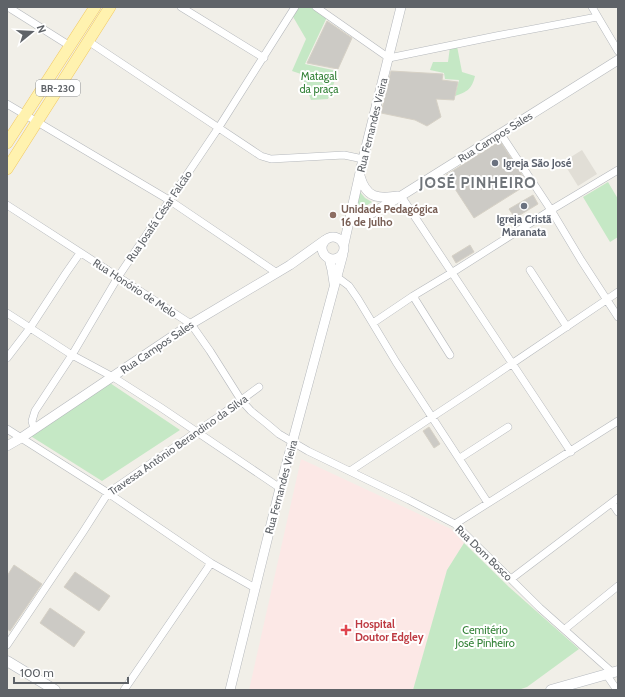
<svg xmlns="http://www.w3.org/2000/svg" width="625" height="697" font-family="Cabin,sans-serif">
<rect width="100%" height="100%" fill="#f1efe8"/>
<!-- education -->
<path fill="#e1ded6" d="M 582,150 L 597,174 L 578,186 L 563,162 Z"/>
<!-- medical -->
<path fill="#fce8e6" d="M 301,459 L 451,529 L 464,543 L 447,570 L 413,690 L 249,690 Z"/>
<!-- green -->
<path fill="#c5e8c5" d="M 297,7 L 312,7 L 327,17 L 305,64 L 337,71 L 334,83 L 328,99 L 311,100 L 301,74 L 292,71 L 306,39 L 292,15 Z
M 457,46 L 462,72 L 475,76 C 472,89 467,92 455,96 L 459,80 L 445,79 L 444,73 L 430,70 L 433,62 L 448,62 L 450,47 Z
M 608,182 L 618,199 L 618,237 L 610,242 L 583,197 Z
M 360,192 L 365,198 L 372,202 L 355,213 Z
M 110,383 L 180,430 L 102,481 L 29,435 Z
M 464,543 L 509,587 L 579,649 L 527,687 L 518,690 L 413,690 L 447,570 Z"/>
<!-- building -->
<path fill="#cccac5" stroke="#d6d1c6" d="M 327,21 L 352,38 L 338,69 L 307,63 Z
M 391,71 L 443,74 L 442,80 L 458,82 L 454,100 L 436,99 L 441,117 L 427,126 L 415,120 L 381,113 Z
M 500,141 L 528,184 L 474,218 L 446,175 Z
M 533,195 L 538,204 L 515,218 L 509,209 Z
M 470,245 L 474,252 L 456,263 L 452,256 Z
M 429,427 L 440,444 L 434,448 L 423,431 Z
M 14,565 L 42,584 L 10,631 L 7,629 L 7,576 Z
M 75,572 L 110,596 L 99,611 L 64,587 Z
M 50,608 L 85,632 L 74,647 L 40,623 Z"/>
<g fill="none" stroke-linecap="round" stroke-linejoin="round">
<!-- minor casing -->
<g stroke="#b5b8bc" stroke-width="8">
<path id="minor" d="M 8,7 L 70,46
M 181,7 L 264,58
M 316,7 L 389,58 L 496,36 L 597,17
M 592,7 L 618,51
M 88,41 L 261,156 L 271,159 L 344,155 L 363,159
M 7,104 L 169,200 L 277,273
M 500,133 L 551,210 L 581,260 L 618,317
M 401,196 L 571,452
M 7,205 L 191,324 L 210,351 L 241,400 L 251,411 L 266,423 L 279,434 L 308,451 L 409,500 L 455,524 L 540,608 L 613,673
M 530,270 L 567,327
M 337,277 L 349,286 L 358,299 L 396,362 L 488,503
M 413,296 L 450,355
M 7,313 L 72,355 L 113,377 L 160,407 L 280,488
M 373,323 L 413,296 L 453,272 L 551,210 L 618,170
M 7,358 L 30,328 L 66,273 L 80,253
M 7,429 L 108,493 L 211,563 L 255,588
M 34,429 L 32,421 L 35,411 L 72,355 L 118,277 L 219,127 L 295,7
M 460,458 L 508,427
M 350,471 L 476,388 L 618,292
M 612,503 L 618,512
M 455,524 L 618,421
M 511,579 L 618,498
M 565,629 L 618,586
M 7,645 L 83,532 L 108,493 L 221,415 L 259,387
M 606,674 L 617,690
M 124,690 L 211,563"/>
</g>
<!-- tertiary casing -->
<g stroke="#b5b8bc" stroke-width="10">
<path id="tertiary" d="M 360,176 C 366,198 378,199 398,196
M 349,222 L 367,216 L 401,196 L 618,60
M322 248a11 11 0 1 1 22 0a11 11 0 1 1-22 0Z
M 344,244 L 363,159 L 401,7
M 329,258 L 332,270 L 334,283
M 7,446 L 21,438 L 191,324 L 290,265 L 325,240
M 230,690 L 280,488 L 343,254"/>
</g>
<!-- secondary casing -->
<g stroke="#b6babf" stroke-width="11">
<path id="secondary" d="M 7,661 L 55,690
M 551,690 L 618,671"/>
</g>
<!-- primary casing -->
<g stroke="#f2c960" stroke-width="12">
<path id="primary" d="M 7,143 L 95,7
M 7,169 L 110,7"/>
</g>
<!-- minor -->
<use href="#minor" stroke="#fff" stroke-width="7"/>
<!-- tertiary -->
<use href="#tertiary" stroke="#fff" stroke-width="9"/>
<!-- secondary -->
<use href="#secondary" stroke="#fff" stroke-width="10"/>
<!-- primary -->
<use href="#primary" stroke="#fff2af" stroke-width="11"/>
</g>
<!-- markers -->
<g fill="#6b7280" stroke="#fff" stroke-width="1.5">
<circle cx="495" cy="163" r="4"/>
<circle cx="524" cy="206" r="4"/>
</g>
<circle fill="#8d6e63" stroke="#fff" stroke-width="1.5" cx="333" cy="215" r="4"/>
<path fill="#e0444e" stroke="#fff" stroke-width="1.5" d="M344 624h4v4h4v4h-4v4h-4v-4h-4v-4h4z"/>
<g text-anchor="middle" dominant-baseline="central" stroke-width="4" stroke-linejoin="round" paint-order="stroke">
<!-- shield labels -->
<rect fill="#fff" stroke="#8f9295" stroke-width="1" x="36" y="80" width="44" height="16" rx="3"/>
<g font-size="10" font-weight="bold" fill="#5f6368">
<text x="58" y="88">BR-230</text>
</g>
<!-- park labels -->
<g font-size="11" fill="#348238" stroke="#fff">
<text x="319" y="76">Matagal<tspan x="319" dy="13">da praça</tspan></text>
<text x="485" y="630">Cemitério<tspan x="485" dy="13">José Pinheiro</tspan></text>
</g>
<!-- street labels -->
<g font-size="11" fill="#5f6368" stroke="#fff">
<text transform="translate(372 125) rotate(-76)">Rua Fernandes Vieira</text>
<text transform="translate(495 137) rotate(-32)">Rua Campos Sales</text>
<text transform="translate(159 216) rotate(-56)">Rua Josafá César Falcão</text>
<text transform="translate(135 288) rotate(33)">Rua Honório de Melo</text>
<text transform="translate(157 347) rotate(-34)">Rua Campos Sales</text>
<text transform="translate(178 445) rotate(-35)">Travessa Antônio Berandino da Silva</text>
<text transform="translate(281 487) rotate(-75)">Rua Fernandes Vieira</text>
<text transform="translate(484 553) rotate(44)">Rua Dom Bosco</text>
</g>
<!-- worship labels -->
<g font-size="11" font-weight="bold" fill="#5b616d" stroke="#fff" text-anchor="start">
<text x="503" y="163">Igreja São José</text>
<text x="524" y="219" text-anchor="middle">Igreja Cristã<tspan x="524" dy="13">Maranata</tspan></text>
</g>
<!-- education labels -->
<g font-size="11" font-weight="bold" fill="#785e54" stroke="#fff" text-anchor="start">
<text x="341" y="209">Unidade Pedagógica<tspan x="341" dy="13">16 de Julho</tspan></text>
</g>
<!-- health labels -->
<g font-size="11" font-weight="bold" fill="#be3a42" stroke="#fff" text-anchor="start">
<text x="355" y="624">Hospital<tspan x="355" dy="13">Doutor Edgley</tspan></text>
</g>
<!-- district labels -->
<g font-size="15" font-weight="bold" letter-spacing="1" fill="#70757a" stroke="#fff">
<text x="478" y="183">JOSÉ PINHEIRO</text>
</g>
</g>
<!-- border -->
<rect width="625" height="697" fill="none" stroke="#5f6368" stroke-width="16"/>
<!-- north arrow -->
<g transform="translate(32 32) rotate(72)" stroke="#ffffff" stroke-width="3" paint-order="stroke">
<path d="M0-3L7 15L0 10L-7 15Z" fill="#5f6368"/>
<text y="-6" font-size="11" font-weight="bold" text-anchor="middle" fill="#5f6368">N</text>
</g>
<!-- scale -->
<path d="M14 677v6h114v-6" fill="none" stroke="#5f6368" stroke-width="2"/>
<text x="20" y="677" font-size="12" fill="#5f6368" stroke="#ffffff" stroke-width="3" paint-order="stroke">100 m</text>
</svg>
